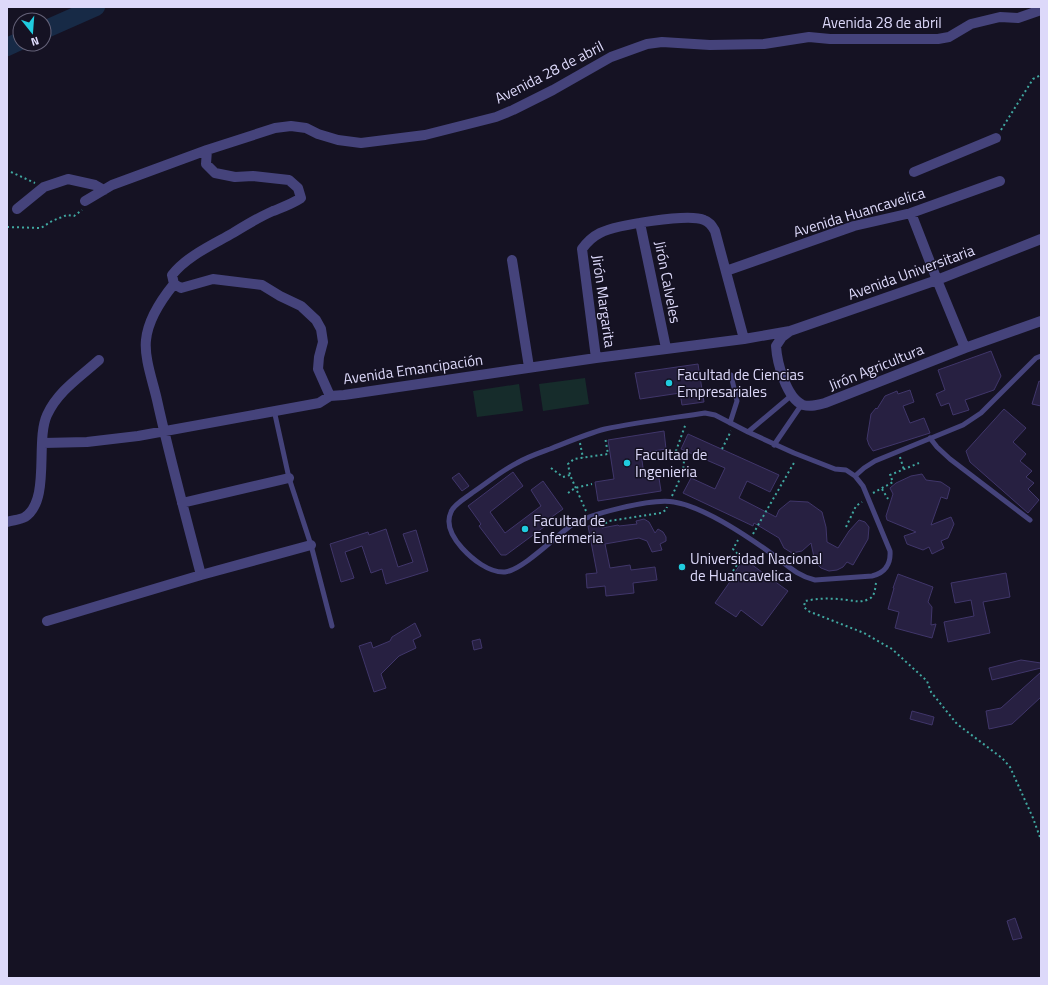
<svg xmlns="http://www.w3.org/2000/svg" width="1048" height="985" font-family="'Titillium Web',sans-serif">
<rect width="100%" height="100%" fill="#151223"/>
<!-- green -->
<path fill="#162c2b" d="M 585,378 L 589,404 L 543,411 L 539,384 Z
M 519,384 L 523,411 L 477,417 L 473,391 Z"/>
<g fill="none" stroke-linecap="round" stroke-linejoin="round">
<!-- river -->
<path stroke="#172a46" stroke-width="18" d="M 44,30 L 96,7
M 7,47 L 20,41"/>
</g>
<!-- building -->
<path fill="#272041" stroke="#40366a" d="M 991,351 L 1001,376 L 994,390 L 965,400 L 969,410 L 953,415 L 949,403 L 941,406 L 936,394 L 945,390 L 938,370 Z
M 698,364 L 704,402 L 682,405 L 680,393 L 640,399 L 635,373 Z
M 1039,381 L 1041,382 L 1041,406 L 1032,404 Z
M 910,390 L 914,402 L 903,406 L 910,423 L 924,418 L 930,433 L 873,451 L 869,445 L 867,439 L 871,414 L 876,408 L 877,409 L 885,396 L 897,391 L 898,394 Z
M 1004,409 L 1026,428 L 1013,442 L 1026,454 L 1020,461 L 1032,471 L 1026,477 L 1034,483 L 1028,489 L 1039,500 L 1028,513 L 970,462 L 966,451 Z
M 664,431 L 666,449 L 641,453 L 644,475 L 658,472 L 661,491 L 598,501 L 595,482 L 614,479 L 608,440 Z
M 688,434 L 779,475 L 770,492 L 747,481 L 739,498 L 776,517 L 779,510 L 790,501 L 808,502 L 822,512 L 826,527 L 827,542 L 838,548 L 849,531 L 859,520 L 865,522 L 869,527 L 868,539 L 853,565 L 847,562 L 843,567 L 837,570 L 829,571 L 821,568 L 815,562 L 811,543 L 802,551 L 792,553 L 784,548 L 779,538 L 754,523 L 753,526 L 683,493 L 691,478 L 715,489 L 725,468 L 681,449 Z
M 513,472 L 523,486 L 490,512 L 505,533 L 541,506 L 531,490 L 543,481 L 563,509 L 546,521 L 548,524 L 506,555 L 501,555 L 479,526 L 481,524 L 468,506 Z
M 459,473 L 469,486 L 462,491 L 452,478 Z
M 922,474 L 926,480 L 941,482 L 950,488 L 947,499 L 941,497 L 931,525 L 951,517 L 954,524 L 948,538 L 941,541 L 944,548 L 932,554 L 929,547 L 923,550 L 907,544 L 904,536 L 916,532 L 887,520 L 886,516 L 893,494 L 890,488 L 896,483 L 911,476 Z
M 644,519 L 649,522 L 655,533 L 658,529 L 663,532 L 666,537 L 666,541 L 660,544 L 662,550 L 652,552 L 647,541 L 639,538 L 605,544 L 610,568 L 630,565 L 631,570 L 655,567 L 657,580 L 633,583 L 634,593 L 606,596 L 605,586 L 587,588 L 586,574 L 597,573 L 588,526 L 601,524 L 602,528 L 618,525 L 619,526 L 637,524 L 636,521 Z
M 386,529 L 398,567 L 413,562 L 403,534 L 416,530 L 428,571 L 386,584 L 382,569 L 371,573 L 362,546 L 345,552 L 354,578 L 341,582 L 330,544 L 368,532 L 369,535 Z
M 744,559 L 788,591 L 762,626 L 741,610 L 736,617 L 715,603 L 734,576 L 733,575 Z
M 1006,573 L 1010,597 L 983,602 L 990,633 L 948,642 L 944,622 L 974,616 L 971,600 L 955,603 L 951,583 Z
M 898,574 L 933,587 L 928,602 L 932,607 L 931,625 L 936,624 L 932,638 L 895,628 L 899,612 L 888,609 L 894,588 L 893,588 Z
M 415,623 L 421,636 L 413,640 L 416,648 L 399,656 L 381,674 L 386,688 L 374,692 L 359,646 L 371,642 L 373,648 L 390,641 L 392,637 Z
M 480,639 L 482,648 L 474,650 L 472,641 Z
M 1021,660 L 1041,663 L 1041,668 L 992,680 L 989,668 Z
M 1041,672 L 1041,697 L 1012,724 L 989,729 L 986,711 L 1001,708 Z
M 912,711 L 934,717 L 932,725 L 910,719 Z
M 1015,918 L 1022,938 L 1013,940 L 1007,921 Z"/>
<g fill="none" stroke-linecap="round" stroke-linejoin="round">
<!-- path -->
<path stroke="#40a7a0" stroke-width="2" stroke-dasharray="2 3" stroke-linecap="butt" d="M 1001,130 L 1033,79 L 1041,75
M 11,172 L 35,183
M 7,227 L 41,228 L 52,221 L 67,215 L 74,216 L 82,210
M 580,443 L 583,458
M 722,449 L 731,431
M 900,457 L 904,470
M 551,468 L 563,477 L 570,475
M 882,489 L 888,499
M 568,493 L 575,488 L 592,484
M 873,493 L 893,482 L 890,475 L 919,463
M 672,496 L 683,472 L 684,461 L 676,451 L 686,423
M 586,511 L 570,475 L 568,464 L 574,459 L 608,454 L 605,437
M 601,526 L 609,521 L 661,513 L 666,510 L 667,507
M 846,527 L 856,506 L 862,502
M 753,534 L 795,461
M 733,571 L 740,560 L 738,554 L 733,549 L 738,540
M 876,583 C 875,589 875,596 869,599 C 861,603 855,601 847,600 C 833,598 818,598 805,601 L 804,607 L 808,611 L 864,633 L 892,649 L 927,681 L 931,692 L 957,724 L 1002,758 L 1010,767 L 1033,818 L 1041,840"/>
<!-- lane -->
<path stroke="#45437b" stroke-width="5" d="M 274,410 L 289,478 L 311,545 L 332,626
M 705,413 L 715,415 L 748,432 L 794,453 L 835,469 L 846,470 L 855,476 L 863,486 L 890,551 C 891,564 885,573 872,576 L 815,580 C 797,576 786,564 772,554 C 747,536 704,507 674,502 C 653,498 586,514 569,527 C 554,538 522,570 505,572 C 489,573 472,559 462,548 C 453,538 445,525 451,512 C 454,504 466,498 472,493 C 487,483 501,471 517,463 C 527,457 539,453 550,449 C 568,442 586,434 605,429 C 638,422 672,418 705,413 Z
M 730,423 L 737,401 L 731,375
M 748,432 L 792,395
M 930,438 L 937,447 L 950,459 L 1030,520
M 774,445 L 802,404
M 855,476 L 864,468 L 875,461 L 963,425 L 981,413 L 1036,358 L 1041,356"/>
<!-- street -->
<path stroke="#45437b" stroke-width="10" d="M 914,172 L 996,138
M 85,201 L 112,185 L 207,150
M 17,209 L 44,187 L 68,179 L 95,185 L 104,190
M 911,213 L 937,280 L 965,348
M 640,223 L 666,348
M 512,260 L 529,367
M 726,271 L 854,226 L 911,213 L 1000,181
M 174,284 C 161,300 148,319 146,340 C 144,358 153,382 157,400 C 170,459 186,517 201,575
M 790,331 L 782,337 L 776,346 C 777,362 786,398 803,405 C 811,407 818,405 825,403 L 965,348 L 1041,321
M 596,358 L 582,249 C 587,242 592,237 600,233 C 616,225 689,213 704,220 C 710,222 712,226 715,231 L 744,339
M 330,396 L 318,369 L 319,357 L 323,342 L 321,329 L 316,320 L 301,306 L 280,296 L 262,285 L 213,279 L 181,288 L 174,284 L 172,275 C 187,256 212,245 233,233 C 246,225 259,217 273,211 C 283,207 292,204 301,198 L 298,188 L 289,180 L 253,176 L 235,177 L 215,173 L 206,164 L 207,150 L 275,128 L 291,126 L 306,128 L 318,134 L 338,140 L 361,143 L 425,135 L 496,117 L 513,110 L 553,90 L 611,57 L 647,44 L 662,42 L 710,45 L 764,44 L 809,37 L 830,39 L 938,39 L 949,37 L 971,24 L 1000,17 L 1018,18 L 1041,10
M 43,443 L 87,442 L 138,436 L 319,403 L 330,396 L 344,395 L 596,358 L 744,339 L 790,331 L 937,280 L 1041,239
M 182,503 L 289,478
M 7,522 C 13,520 20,520 25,517 C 51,500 35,441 47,415 C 58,391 80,377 99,360
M 47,621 L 201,575 L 311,545"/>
</g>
<!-- markers -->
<g fill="#20ccdf" stroke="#151223" stroke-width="1.5">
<circle cx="669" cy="383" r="4"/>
<circle cx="627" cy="463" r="4"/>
<circle cx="525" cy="529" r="4"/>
<circle cx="682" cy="567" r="4"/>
</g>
<g text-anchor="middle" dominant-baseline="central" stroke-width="3" stroke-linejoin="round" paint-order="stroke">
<!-- street labels -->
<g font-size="15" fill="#ddd9fa" stroke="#151223">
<text x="882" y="22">Avenida 28 de abril</text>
<text transform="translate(549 72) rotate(-27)">Avenida 28 de abril</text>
<text transform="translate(859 212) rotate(-17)">Avenida Huancavelica</text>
<text transform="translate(911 272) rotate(-20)">Avenida Universitaria</text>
<text transform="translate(668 282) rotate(79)">Jirón Calveles</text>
<text transform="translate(604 301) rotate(82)">Jirón Margarita</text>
<text transform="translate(876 367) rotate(-22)">Jirón Agricultura</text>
<text transform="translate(413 369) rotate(-8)">Avenida Emancipación</text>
</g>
<!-- poi labels -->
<g font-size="15" fill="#ddd9fa" stroke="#151223" text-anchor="start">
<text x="677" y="374">Facultad de Ciencias<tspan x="677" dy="17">Empresariales</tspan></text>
<text x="635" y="454">Facultad de<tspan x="635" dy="17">Ingenieria</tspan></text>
<text x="533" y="520">Facultad de<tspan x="533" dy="17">Enfermeria</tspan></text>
<text x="690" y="558">Universidad Nacional<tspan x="690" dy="17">de Huancavelica</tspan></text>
</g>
</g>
<!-- border -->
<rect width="1048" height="985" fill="none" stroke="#ddd9fa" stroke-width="16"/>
<!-- north arrow -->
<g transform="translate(32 32) rotate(163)"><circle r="19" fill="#151223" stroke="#656279"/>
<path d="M0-3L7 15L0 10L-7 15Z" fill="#20ccdf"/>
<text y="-6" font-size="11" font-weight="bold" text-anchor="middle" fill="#ddd9fa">N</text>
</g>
</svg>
